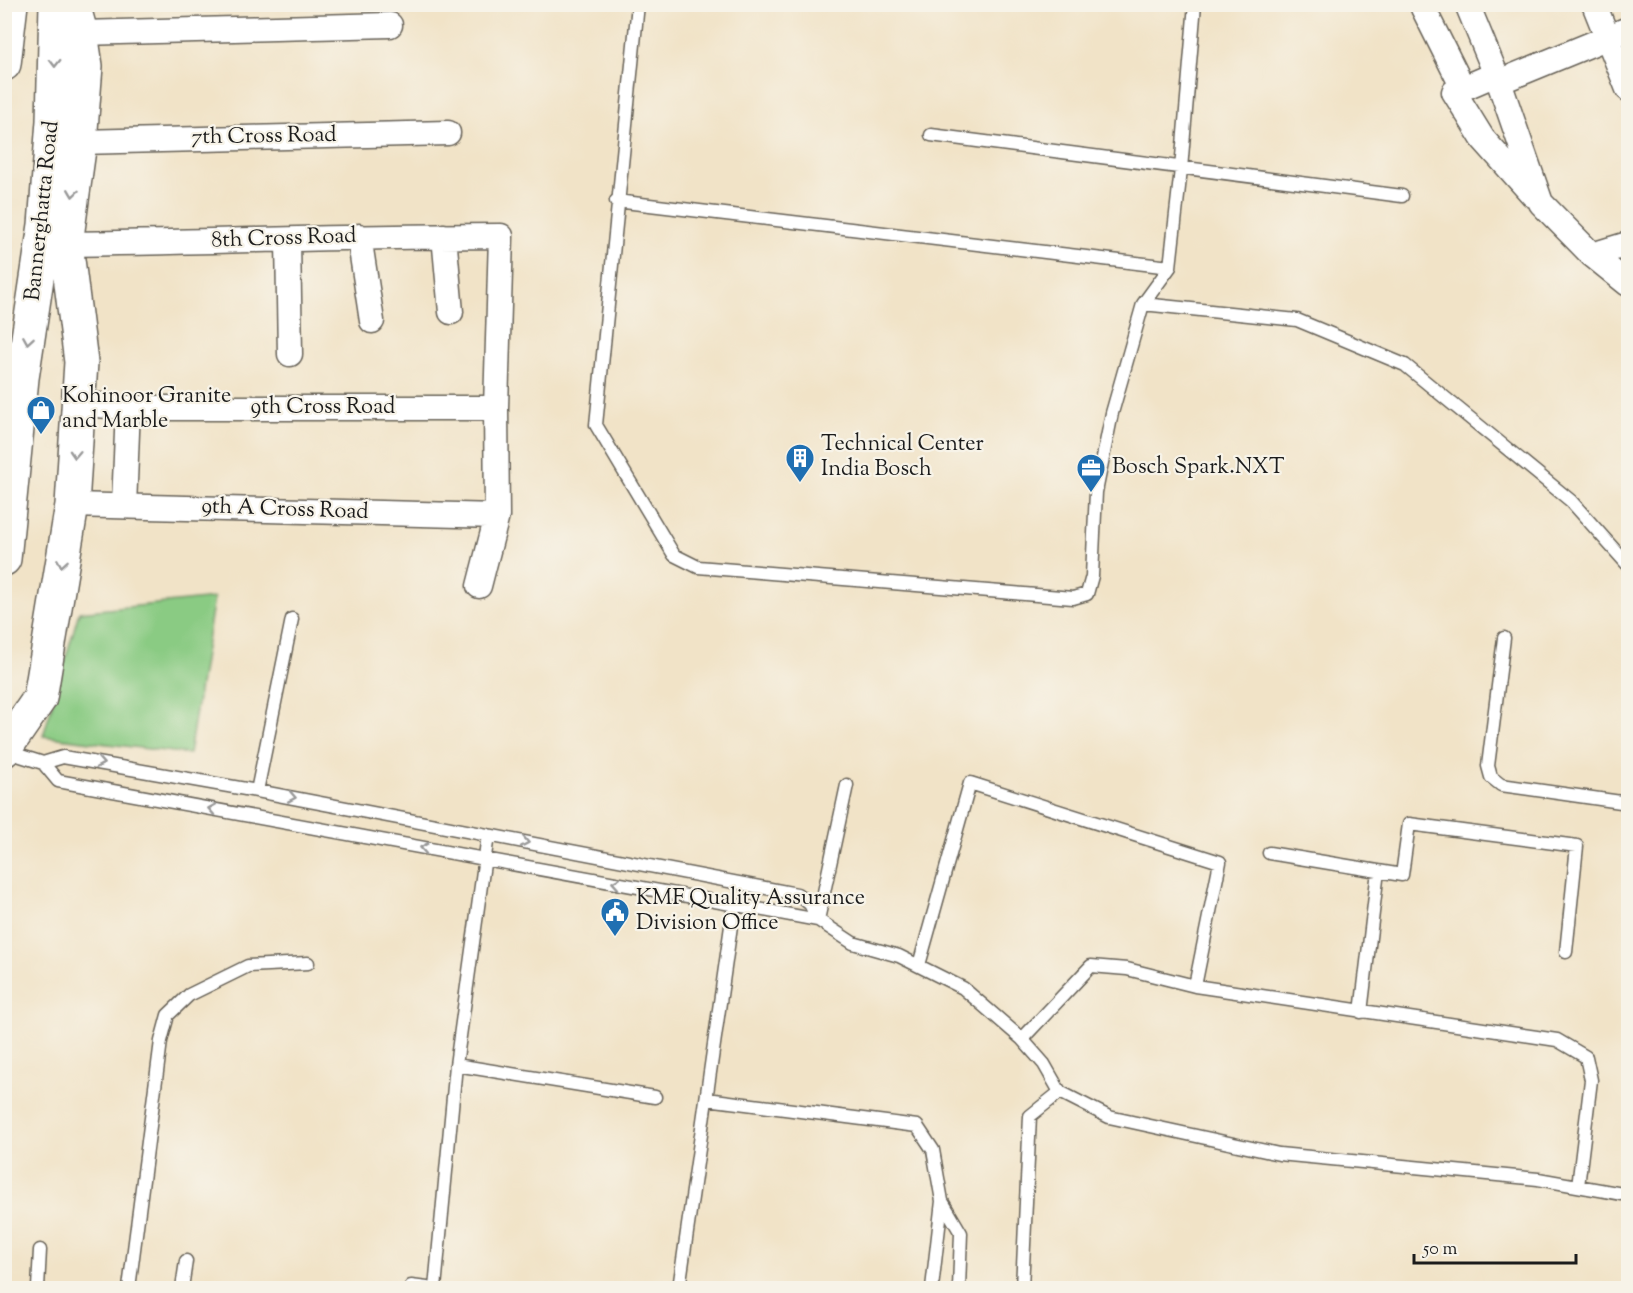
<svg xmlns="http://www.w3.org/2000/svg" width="1633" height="1293" font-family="'Sorts Mill Goudy',serif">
<rect width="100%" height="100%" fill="#f7f3e8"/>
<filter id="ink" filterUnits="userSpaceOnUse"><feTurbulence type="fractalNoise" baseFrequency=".0167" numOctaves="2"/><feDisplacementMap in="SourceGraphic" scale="12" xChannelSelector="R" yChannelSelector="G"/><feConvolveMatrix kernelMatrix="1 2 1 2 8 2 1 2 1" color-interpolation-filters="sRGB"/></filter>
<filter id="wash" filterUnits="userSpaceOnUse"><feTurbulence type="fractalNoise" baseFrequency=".008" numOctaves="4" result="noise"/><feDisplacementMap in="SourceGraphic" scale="24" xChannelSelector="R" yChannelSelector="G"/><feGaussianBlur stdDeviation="1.35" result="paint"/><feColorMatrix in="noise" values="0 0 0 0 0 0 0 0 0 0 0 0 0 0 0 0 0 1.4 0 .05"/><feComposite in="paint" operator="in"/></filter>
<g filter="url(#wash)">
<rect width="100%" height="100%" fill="#f1e3c7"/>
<!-- green -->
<path fill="#8acb83" stroke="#537450" stroke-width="1.5" d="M 214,598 L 189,754 L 43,736 L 79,612 Z"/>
</g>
<g filter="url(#ink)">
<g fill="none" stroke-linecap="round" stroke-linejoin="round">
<!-- lane casing -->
<g stroke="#676258" stroke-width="15">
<path id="lane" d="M 638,4 L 596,425 L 674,555 L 698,567 L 1073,598 L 1087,594 L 1092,576 L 1096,492 L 1112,413 L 1143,304 L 1170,267
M 931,135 L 1402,196
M 616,201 L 1170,267 L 1181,169 L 1195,4
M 1143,304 L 1297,320 L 1405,365 L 1571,501 L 1628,565
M 1504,638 L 1488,766 L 1491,777 L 1501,785 L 1628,803
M 5,751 L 43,763 L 63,757 L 257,791 L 797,894 L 810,904 L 818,920
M 43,763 L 58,781 L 818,920 L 853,943 L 899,956 L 963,988 L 1022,1039 L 1044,1064 L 1060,1092 L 1030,1116 L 1022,1288
M 257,791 L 292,619
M 1269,853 L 1378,871 L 1361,1012
M 1378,871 L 1402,875 L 1409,824 L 1577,846 L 1566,952
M 818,920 L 847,785
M 919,965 L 970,783 L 1220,862 L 1195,986 L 1127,969 L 1091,966 L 1022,1039
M 1195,986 L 1557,1040 L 1586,1057 L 1591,1080 L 1578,1186
M 456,1065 L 655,1097
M 1060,1092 L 1109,1117 L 1279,1154 L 1538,1179 L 1628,1195
M 707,1099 L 917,1126 L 933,1150 L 942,1201 L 932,1288
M 942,1201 L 961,1233 L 959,1288
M 38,1288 L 40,1250
M 129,1288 L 161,1041 L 168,1015 L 189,995 L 248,966 L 308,963
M 182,1288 L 186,1261
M 411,1288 L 411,1286 L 427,1288
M 435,1288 L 456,1065 L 488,835
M 679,1288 L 734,905"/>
</g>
<!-- street casing -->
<g stroke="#676258" stroke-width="27">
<path id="street" d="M 1467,4 L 1499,82 L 1541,203 L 1592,255 L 1628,284
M 1594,4 L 1628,89
M 1423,8 L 1463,88
M 81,33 L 390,25
M 1496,74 L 1454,92 L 1483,139 L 1533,195
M 1499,82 L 1628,29
M 80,142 L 448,133
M 359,236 L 372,321
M 444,236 L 451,312
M 288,241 L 290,354
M 66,244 C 212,242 356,236 501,236 L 496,408 L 497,516 L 479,586
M 1592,255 L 1628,244
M 78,403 L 128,408 L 496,408
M 72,505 L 497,516
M 124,506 L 128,408"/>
</g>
<!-- secondary casing -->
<g stroke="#676258" stroke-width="36">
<path id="secondary" d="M 4,64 L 11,4
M 4,559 L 22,378 L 45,225 L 53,121 L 56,4
M 4,750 L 40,698 L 72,505 L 81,362 L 66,244 L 80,142 L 86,66 L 81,33 L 73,4"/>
</g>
<!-- lane -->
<use href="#lane" stroke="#fff" stroke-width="12"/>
<!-- street -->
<use href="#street" stroke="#fff" stroke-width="24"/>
<!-- secondary -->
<use href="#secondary" stroke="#fff" stroke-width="33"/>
</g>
<!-- one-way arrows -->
<defs><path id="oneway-chevron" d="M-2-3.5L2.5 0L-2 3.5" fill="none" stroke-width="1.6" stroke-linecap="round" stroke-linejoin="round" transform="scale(1.5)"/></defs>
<g stroke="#999">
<use href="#oneway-chevron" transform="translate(55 63) rotate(91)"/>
<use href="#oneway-chevron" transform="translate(73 193) rotate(98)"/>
<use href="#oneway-chevron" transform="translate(28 340) rotate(99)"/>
<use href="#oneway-chevron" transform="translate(75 454) rotate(93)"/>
<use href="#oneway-chevron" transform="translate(62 563) rotate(99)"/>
<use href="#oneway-chevron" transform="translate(100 763) rotate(10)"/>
<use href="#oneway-chevron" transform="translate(292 797) rotate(11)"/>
<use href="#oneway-chevron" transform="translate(212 809) rotate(-170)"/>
<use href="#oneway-chevron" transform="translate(525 842) rotate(11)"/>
<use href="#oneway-chevron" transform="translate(424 848) rotate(-170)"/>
<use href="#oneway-chevron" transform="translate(616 883) rotate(-170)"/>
</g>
</g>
<!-- icons -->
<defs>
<g id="shop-pin" transform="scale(1.5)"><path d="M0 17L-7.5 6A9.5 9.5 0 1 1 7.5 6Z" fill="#1f6fb2" stroke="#f7f3e8"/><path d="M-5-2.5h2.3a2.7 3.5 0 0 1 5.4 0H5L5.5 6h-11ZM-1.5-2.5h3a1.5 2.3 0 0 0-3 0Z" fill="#fff"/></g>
<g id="building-pin" transform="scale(1.5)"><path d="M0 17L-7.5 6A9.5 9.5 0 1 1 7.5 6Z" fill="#1f6fb2" stroke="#f7f3e8"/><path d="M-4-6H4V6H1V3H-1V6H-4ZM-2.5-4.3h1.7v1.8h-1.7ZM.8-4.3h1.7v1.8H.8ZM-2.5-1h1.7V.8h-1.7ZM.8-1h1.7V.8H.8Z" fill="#fff"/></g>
<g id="office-pin" transform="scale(1.5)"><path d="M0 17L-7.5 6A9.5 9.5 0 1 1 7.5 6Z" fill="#1f6fb2" stroke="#f7f3e8"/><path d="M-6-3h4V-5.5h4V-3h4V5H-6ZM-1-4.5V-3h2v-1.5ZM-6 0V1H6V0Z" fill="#fff"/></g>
<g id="civic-pin" transform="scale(1.5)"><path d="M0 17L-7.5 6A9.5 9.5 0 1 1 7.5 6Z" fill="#1f6fb2" stroke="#f7f3e8"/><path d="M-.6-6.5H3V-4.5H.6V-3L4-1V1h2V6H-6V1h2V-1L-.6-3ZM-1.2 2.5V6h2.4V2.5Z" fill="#fff"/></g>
</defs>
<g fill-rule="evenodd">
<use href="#shop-pin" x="41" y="410"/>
<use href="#building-pin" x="800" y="458"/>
<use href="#office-pin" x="1091" y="468"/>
<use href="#civic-pin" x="615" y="912"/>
</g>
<g text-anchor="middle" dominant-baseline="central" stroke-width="4.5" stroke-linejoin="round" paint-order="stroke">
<!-- street labels -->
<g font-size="22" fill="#1c1c1c" stroke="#f7f3e8">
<text transform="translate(264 137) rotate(-1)">7th Cross Road</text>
<text transform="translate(43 211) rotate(-84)">Bannerghatta Road</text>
<text transform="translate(284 239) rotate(-2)">8th Cross Road</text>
<text x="323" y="408">9th Cross Road</text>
<text transform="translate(285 510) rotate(2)">9th A Cross Road</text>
</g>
<!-- poi labels -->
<g font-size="22" fill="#1c1c1c" stroke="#f7f3e8" text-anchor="start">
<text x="62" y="397">Kohinoor Granite<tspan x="62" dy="25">and Marble</tspan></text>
<text x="821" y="445">Technical Center<tspan x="821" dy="25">India Bosch</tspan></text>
<text x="1112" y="468">Bosch Spark.NXT</text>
<text x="636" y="899">KMF Quality Assurance<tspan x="636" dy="25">Division Office</tspan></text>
</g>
</g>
<!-- margin -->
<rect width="1633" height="1293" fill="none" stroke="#f7f3e8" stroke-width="24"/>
<!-- scale -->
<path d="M1414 1254v9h162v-9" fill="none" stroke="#1c1c1c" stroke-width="3"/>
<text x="1423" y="1254" font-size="18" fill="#1c1c1c" stroke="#f7f3e8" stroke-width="4.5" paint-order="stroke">50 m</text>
</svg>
